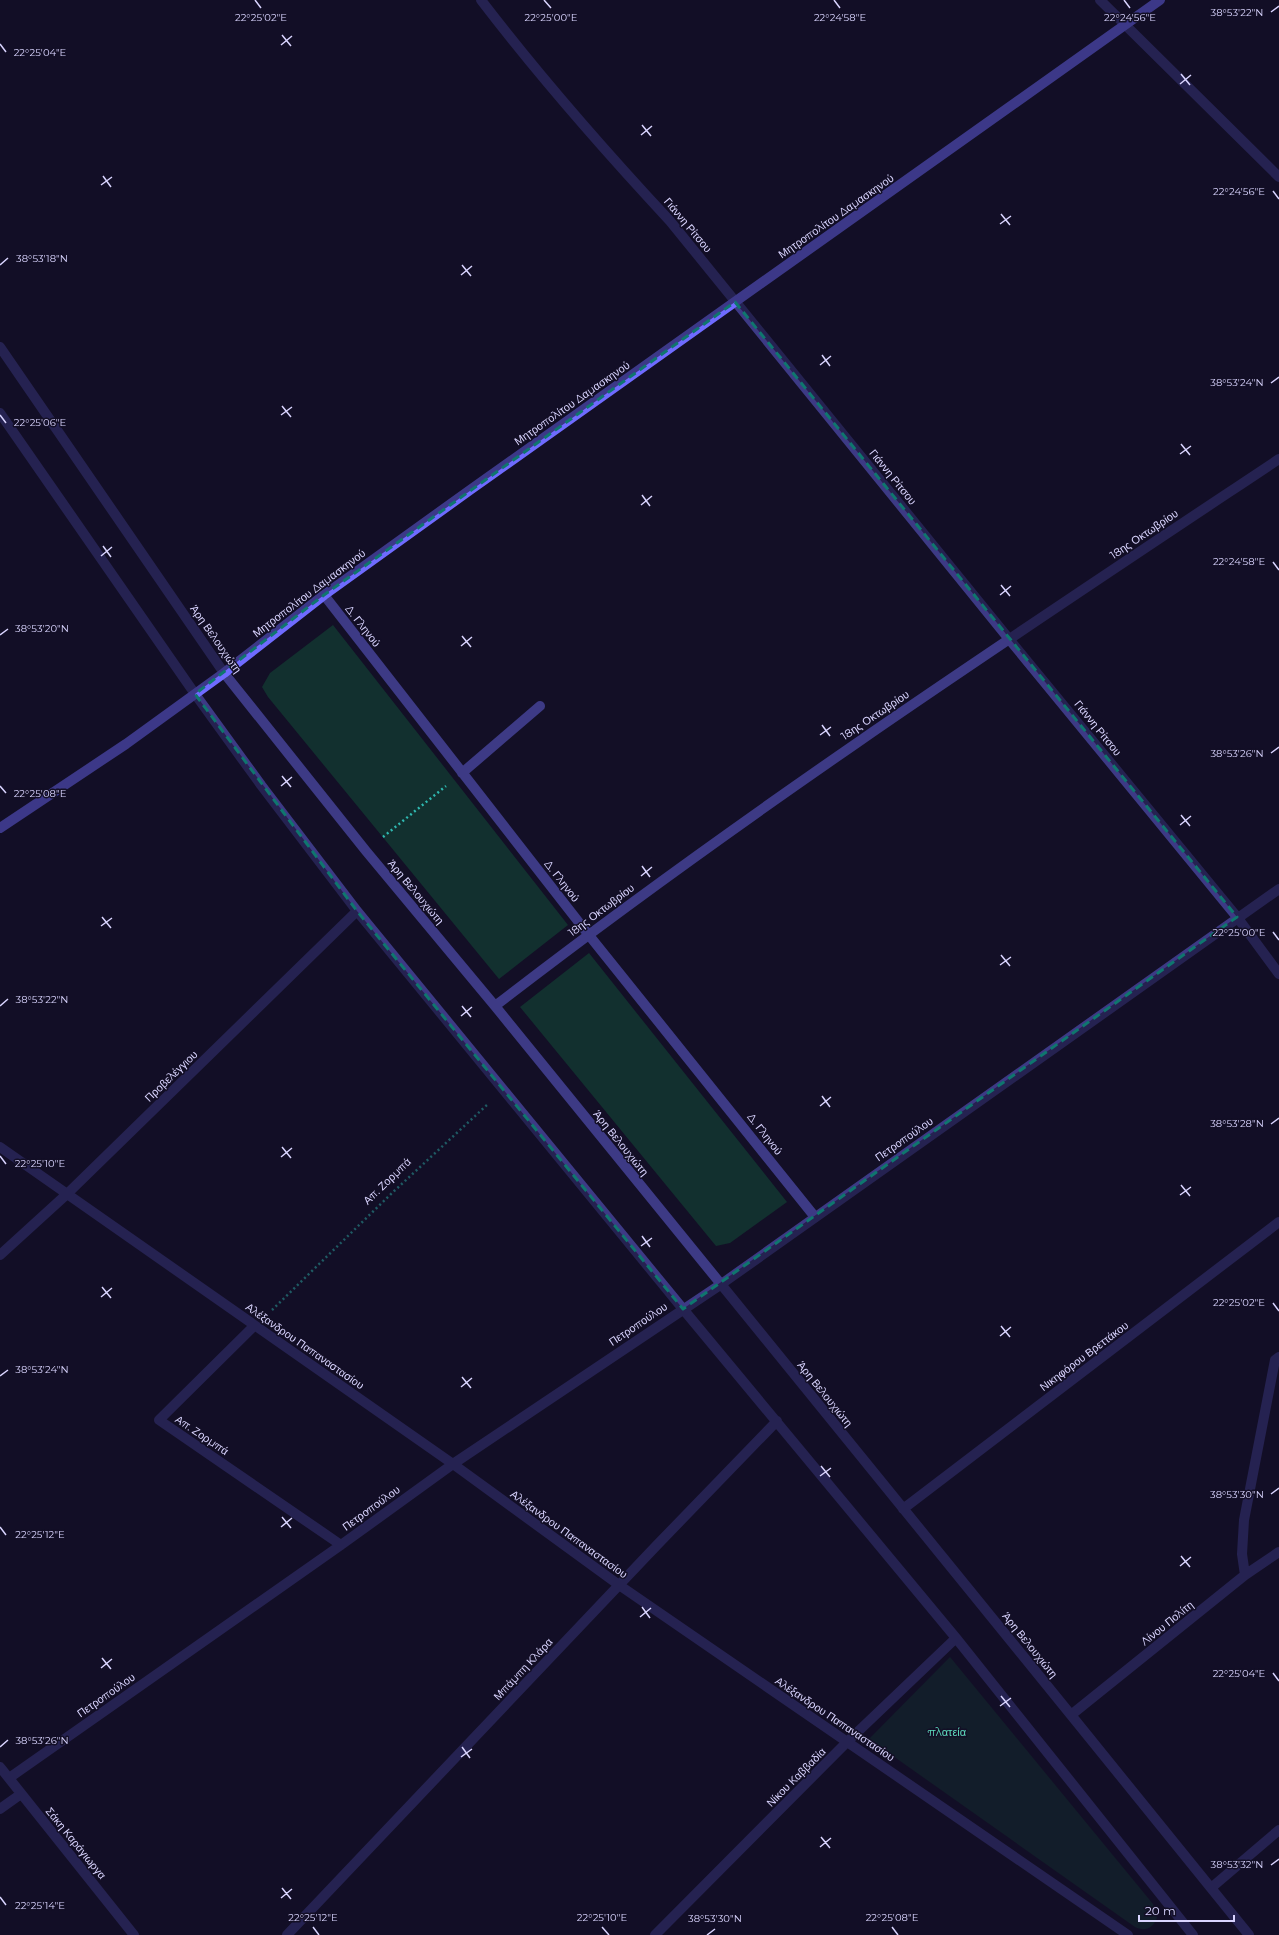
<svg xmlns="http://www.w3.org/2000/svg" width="1279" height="1935" font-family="Montserrat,sans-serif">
<rect width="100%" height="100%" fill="#130f26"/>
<!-- green -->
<path fill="#12302f" d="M 333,625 L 568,925 L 499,979 L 268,697 L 262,687 L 270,673 Z
M 589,953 L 787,1202 L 730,1243 L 716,1246 L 520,1007 Z
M 950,1657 L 1153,1904 L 1157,1918 C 1153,1928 1145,1932 1135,1927 L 869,1739 Z"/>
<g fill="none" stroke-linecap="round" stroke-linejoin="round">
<!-- path -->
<path stroke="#2fb8b0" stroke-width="2.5" stroke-dasharray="2 3" stroke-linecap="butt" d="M 383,837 L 446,786
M 272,1310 L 392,1193 L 488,1104"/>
<!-- lane -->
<path stroke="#3d3a85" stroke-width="10" d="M 324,595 L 588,934 L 815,1217
M 462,773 L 540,706"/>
<!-- street -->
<path stroke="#3d3a85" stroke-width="10" d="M 481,0 C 540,77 604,150 670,221 L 1009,639 L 1237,917 L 1279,974
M 1100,0 L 1279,177
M 0,347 L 224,673 L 366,851 L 495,1006 L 1071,1715 L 1249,1935
M 0,413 L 195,694 L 261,785 L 357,911 L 683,1309 L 956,1638 L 1193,1935
M 495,1006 C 747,811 1013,636 1279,459
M 0,1147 L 453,1464 L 619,1585 L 1128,1935
M 0,1255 L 67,1194 L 357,911
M 254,1326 L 159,1420 L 341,1545
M 903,1509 L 1279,1222
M 1245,1575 L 1242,1554 L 1244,1520 L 1275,1360 L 1279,1357
M 1071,1715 L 1245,1575 L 1279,1552
M 0,1767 L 134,1935
M 9,1778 L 341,1545 L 453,1464 L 720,1285 L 1279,889
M 0,1809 L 21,1794
M 1211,1888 L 1279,1830
M 287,1935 L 657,1545 L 777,1421
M 655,1935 L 847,1742 L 956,1638"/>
<!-- secondary -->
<path stroke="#6f6bff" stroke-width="10" d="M 0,828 L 126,744 L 224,673 L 324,595 L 470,490 L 1160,0"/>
</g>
<!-- marked area -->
<path d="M0 0H1279V1935H0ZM 735,302 L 1237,917 L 683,1309 L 357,911 L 195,694 L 324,595 Z" fill="#130f26" fill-opacity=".55" fill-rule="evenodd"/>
<path fill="none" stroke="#0f766e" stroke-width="3" stroke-dasharray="8 5" stroke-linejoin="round" d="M 735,302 L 1237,917 L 683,1309 L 357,911 L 195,694 L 324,595 Z"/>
<!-- ticks -->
<path fill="none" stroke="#d9d4ff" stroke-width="1.5" d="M 255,0 L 261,8M 544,0 L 551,8M 834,0 L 840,8M 1124,0 L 1130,8M 1271,12 L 1279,6M 282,35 L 291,46M 0,44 L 6,52M 281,45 L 292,36M 1181,74 L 1190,85M 1180,84 L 1191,75M 642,125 L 651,136M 641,135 L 652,126M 103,176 L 111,187M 101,185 L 112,177M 1273,191 L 1279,199M 1001,214 L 1010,225M 1000,224 L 1011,216M 0,265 L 8,258M 462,265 L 471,276M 461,275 L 472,266M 822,355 L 830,366M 820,365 L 831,356M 1271,383 L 1279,377M 282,406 L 291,417M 0,415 L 6,423M 281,415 L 292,407M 1181,444 L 1190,455M 1180,454 L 1191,446M 642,495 L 650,506M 641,505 L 652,496M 103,546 L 111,557M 101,556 L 112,547M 1273,562 L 1279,570M 1001,585 L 1010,596M 1000,595 L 1011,586M 0,635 L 8,629M 462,636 L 471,647M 461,646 L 472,637M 822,725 L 830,736M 820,735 L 831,727M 1271,753 L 1279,747M 282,776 L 291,787M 0,786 L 6,793M 281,786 L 292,777M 1181,815 L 1190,826M 1180,825 L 1191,816M 642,866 L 650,877M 641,876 L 652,867M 102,917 L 111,928M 101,926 L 112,918M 1273,932 L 1279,940M 1001,955 L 1010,966M 1000,965 L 1011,957M 0,1006 L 8,999M 462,1006 L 471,1017M 461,1016 L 472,1007M 822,1096 L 830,1107M 820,1106 L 831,1097M 1271,1124 L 1279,1118M 282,1147 L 291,1158M 0,1156 L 6,1164M 281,1157 L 292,1148M 1181,1185 L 1190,1196M 1180,1195 L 1191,1187M 642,1236 L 650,1247M 641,1246 L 652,1238M 102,1287 L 111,1298M 101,1297 L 112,1288M 1273,1303 L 1279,1311M 1001,1326 L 1010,1337M 1000,1336 L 1011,1327M 0,1376 L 8,1370M 462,1377 L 471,1388M 461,1387 L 472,1378M 821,1466 L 830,1477M 820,1476 L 831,1468M 1271,1494 L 1279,1488M 282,1517 L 291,1528M 0,1527 L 6,1535M 281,1527 L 292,1518M 1181,1556 L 1190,1567M 1180,1566 L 1191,1557M 642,1607 L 650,1618M 640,1617 L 651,1608M 102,1658 L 111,1669M 101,1668 L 112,1659M 1273,1673 L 1279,1681M 1001,1696 L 1010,1707M 1000,1706 L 1011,1698M 0,1747 L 8,1740M 462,1747 L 470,1758M 461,1757 L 472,1749M 821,1837 L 830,1848M 820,1847 L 831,1838M 1271,1865 L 1279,1859M 282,1888 L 291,1899M 0,1897 L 6,1905M 281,1898 L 292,1889M 313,1927 L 319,1935M 602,1927 L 609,1935M 892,1927 L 898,1935M 707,1935 L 715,1929"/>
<g text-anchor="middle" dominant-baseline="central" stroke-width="3" stroke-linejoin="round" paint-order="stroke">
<!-- street labels -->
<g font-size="11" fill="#d9d4ff" stroke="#130f26">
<text transform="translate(836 216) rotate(-35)">Μητροπολίτου Δαμασκηνού</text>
<text transform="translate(688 225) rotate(50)">Γιάννη Ρίτσου</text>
<text transform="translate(572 403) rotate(-35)">Μητροπολίτου Δαμασκηνού</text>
<text transform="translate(893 477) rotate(51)">Γιάννη Ρίτσου</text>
<text transform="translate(1144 534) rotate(-34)">18ης Οκτωβρίου</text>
<text transform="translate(309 593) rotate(-37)">Μητροπολίτου Δαμασκηνού</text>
<text transform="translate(363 626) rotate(52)">Δ. Γληνού</text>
<text transform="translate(216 639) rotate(55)">Άρη Βελουχιώτη</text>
<text transform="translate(875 715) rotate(-34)">18ης Οκτωβρίου</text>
<text transform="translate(1098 728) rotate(51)">Γιάννη Ρίτσου</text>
<text transform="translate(562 881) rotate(52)">Δ. Γληνού</text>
<text transform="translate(416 892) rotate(50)">Άρη Βελουχιώτη</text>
<text transform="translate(601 910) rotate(-37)">18ης Οκτωβρίου</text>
<text transform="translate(171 1076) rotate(-44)">Προβελέγγιου</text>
<text transform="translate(765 1134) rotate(52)">Δ. Γληνού</text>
<text transform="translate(904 1139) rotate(-35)">Πετροπούλου</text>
<text transform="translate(621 1143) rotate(51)">Άρη Βελουχιώτη</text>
<text transform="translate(387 1181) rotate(-44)">Απ. Ζορμπά</text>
<text transform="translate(638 1324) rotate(-34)">Πετροπούλου</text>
<text transform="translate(305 1346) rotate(35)">Αλέξανδρου Παπαναστασίου</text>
<text transform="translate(1084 1356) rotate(-37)">Νικηφόρου Βρεττάκου</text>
<text transform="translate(825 1394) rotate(51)">Άρη Βελουχιώτη</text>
<text transform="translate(202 1435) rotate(34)">Απ. Ζορμπά</text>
<text transform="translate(371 1508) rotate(-36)">Πετροπούλου</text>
<text transform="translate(569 1534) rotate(36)">Αλέξανδρου Παπαναστασίου</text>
<text transform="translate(1167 1623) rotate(-39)">Λίνου Πολίτη</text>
<text transform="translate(1030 1645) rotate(51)">Άρη Βελουχιώτη</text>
<text transform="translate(523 1669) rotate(-47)">Μπάμπη Κλάρα</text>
<text transform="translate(106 1695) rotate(-35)">Πετροπούλου</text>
<text transform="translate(835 1719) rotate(34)">Αλέξανδρου Παπαναστασίου</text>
<text transform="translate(796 1777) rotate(-45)">Νίκου Καββαδία</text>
<text transform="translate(76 1843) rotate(51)">Σάκη Καράγιωργα</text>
</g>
<!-- park labels -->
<g font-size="11" fill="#5fe0c0" stroke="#130f26">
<text x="947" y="1732">πλατεία</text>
</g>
</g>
<g font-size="10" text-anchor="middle" fill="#d9d4ff" stroke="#130f26" stroke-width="3" stroke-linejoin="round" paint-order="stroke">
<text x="1237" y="16">38°53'22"N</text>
<text x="261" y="21">22°25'02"E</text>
<text x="551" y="21">22°25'00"E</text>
<text x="840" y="21">22°24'58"E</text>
<text x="1130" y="21">22°24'56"E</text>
<text x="40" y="56">22°25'04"E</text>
<text x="1239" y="195">22°24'56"E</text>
<text x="42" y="262">38°53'18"N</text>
<text x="1237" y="386">38°53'24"N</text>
<text x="40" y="426">22°25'06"E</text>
<text x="1239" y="565">22°24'58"E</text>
<text x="42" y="632">38°53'20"N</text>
<text x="1237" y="757">38°53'26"N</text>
<text x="40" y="797">22°25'08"E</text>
<text x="1239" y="936">22°25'00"E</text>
<text x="42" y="1003">38°53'22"N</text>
<text x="1237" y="1127">38°53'28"N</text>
<text x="40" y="1167">22°25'10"E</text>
<text x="1239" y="1306">22°25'02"E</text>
<text x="42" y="1373">38°53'24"N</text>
<text x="1237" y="1498">38°53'30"N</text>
<text x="40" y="1538">22°25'12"E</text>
<text x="1239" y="1677">22°25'04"E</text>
<text x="42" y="1744">38°53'26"N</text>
<text x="1237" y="1868">38°53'32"N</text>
<text x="40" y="1909">22°25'14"E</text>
<text x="313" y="1921">22°25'12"E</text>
<text x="602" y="1921">22°25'10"E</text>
<text x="892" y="1921">22°25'08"E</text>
<text x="715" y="1922">38°53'30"N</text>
</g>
<!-- scale -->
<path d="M1139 1915v6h95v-6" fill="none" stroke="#d9d4ff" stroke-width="2"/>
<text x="1145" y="1915" font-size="12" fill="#d9d4ff" stroke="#130f26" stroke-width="3" paint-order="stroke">20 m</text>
</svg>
